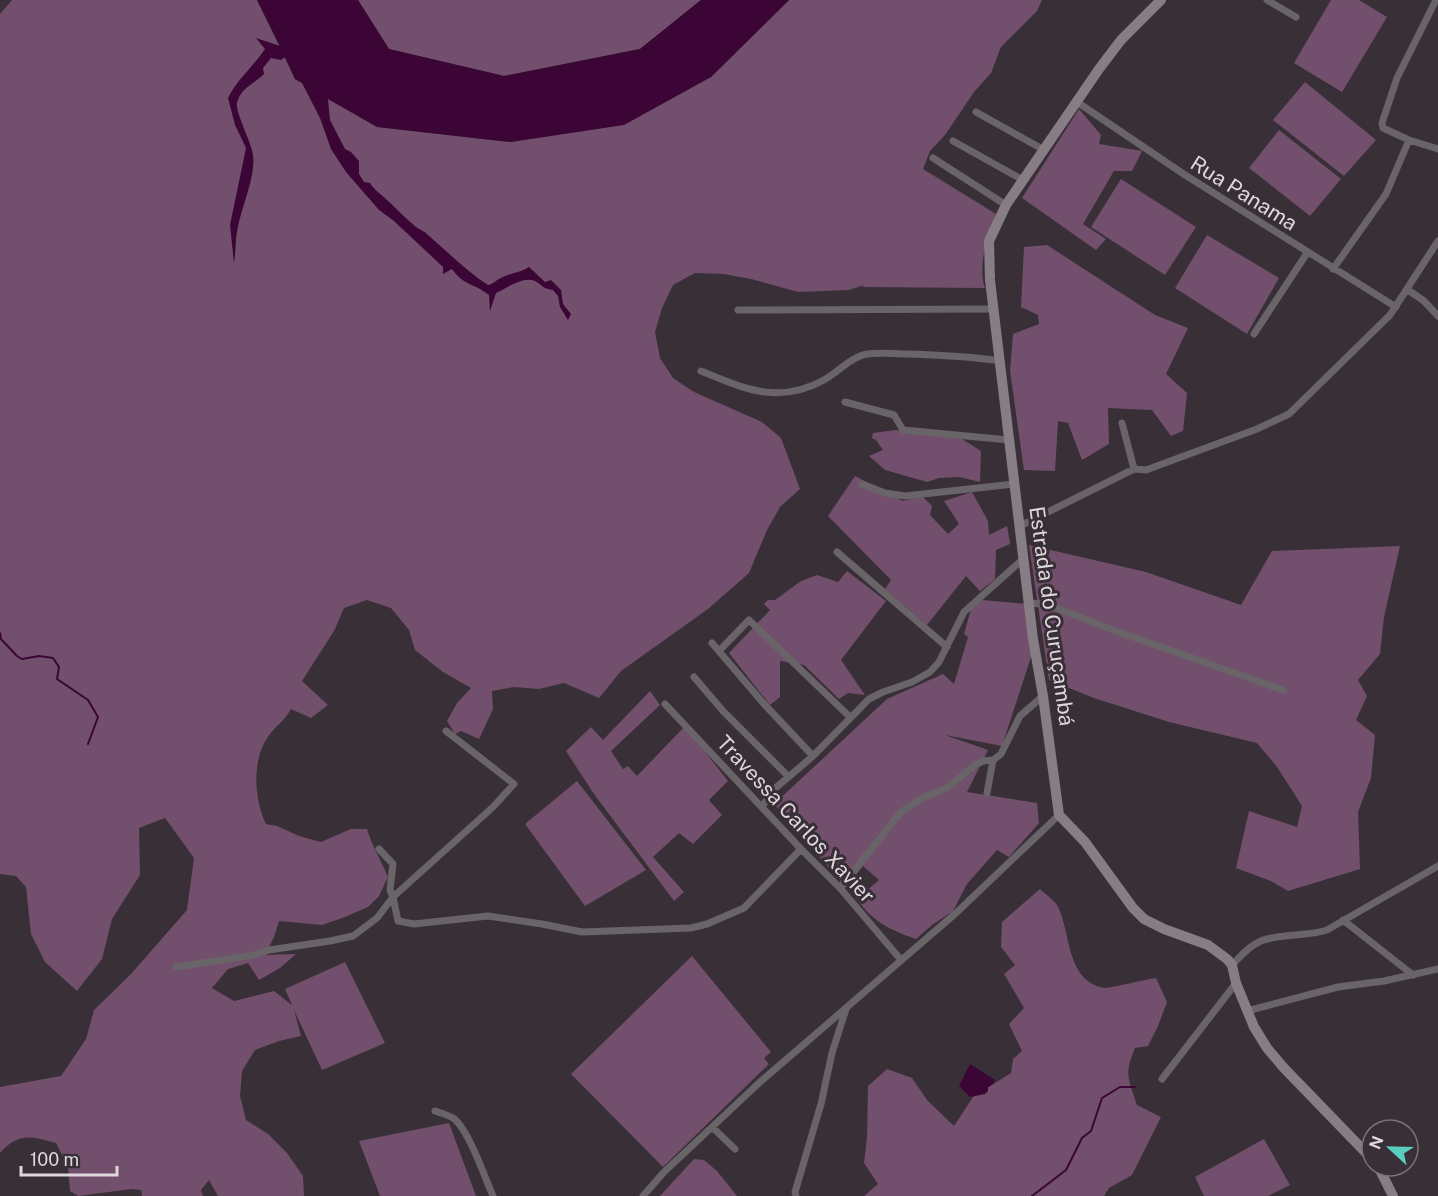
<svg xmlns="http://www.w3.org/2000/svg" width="1438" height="1196" font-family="'Public Sans',sans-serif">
<rect width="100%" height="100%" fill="#392f37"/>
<!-- green -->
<path fill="#724f6c" d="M 12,0 L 257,0 L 295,79 L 377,127 L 511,142 L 711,77 L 789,0 L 1042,0 L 1037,11 L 1001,47 L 991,73 L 974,92 L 945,135 L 930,151 L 923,169 L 996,214 C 988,234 977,267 985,288 L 862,287 L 864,285 L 849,290 L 798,292 L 751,279 L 724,274 L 695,273 L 673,285 L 662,308 L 655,332 L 660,358 L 673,378 L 694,392 L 762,422 L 781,438 L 800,489 L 780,507 L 767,530 L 749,573 L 708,609 L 621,671 L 599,698 L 564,683 L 539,689 L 514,687 L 492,691 L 493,709 L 479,739 L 461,731 L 455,734 L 447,721 L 457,703 L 471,688 L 443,672 L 415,650 L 409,630 L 391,608 L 367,600 L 344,608 L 334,631 L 302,681 L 328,705 L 311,718 L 291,709 C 286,719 277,725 270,734 C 251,758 254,799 266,824 L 277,826 L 299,836 L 321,842 L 351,829 L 367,829 C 372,846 381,860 388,877 L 379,896 L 368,907 L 345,917 L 322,925 L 279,921 L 274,937 L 265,955 L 296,954 L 280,968 L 259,980 L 248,963 L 228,969 L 212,988 L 234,1001 L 274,991 L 292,1005 L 285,989 L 345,962 L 385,1043 L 322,1070 L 294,1010 L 301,1036 L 279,1041 L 255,1050 L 242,1071 L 240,1096 L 246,1120 L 268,1134 L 287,1153 L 303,1176 L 304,1196 L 218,1196 L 209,1180 L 201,1190 L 203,1196 L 142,1196 L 141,1190 L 132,1189 L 78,1196 L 70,1191 L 68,1167 L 56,1143 C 32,1136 18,1132 0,1153 L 0,1087 L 61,1076 L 86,1039 L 94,1010 L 131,974 L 187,910 L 194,858 L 165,818 L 139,828 L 140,875 L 112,919 L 102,959 L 77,991 L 45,962 L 31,934 L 26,887 L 16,876 L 0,874 L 0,14 Z
M 358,0 L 701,0 L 640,49 L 504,76 L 389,49 Z
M 1331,0 L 1359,0 L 1387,17 L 1342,92 L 1294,63 Z
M 1305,82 L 1376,140 L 1344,176 L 1273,120 Z
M 1079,109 L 1101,135 L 1099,144 L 1142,151 L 1132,171 L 1114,171 L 1083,224 L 1106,239 L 1096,250 L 1022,198 Z
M 1279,130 L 1341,179 L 1310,216 L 1249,168 Z
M 1121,179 L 1196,227 L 1165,275 L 1091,227 Z
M 1207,235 L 1279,278 L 1247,334 L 1175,288 Z
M 1047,245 L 1155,315 L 1188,328 L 1166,374 L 1187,393 L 1183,431 L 1171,436 L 1152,410 L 1108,408 L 1109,444 L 1082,460 L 1068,423 L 1058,421 L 1055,471 L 1024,470 L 1010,371 L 1013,334 L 1039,324 L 1038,315 L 1021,307 L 1024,247 Z
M 896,430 L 962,439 L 981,451 L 980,482 L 959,477 L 939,478 L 927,482 L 885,470 L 869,456 L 883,450 L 876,440 L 872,438 L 873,433 Z
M 855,476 L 903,501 L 922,496 L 932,506 L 930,515 L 948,534 L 959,524 L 944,501 L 972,492 L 988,521 L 989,535 L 1007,526 L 1010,544 L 996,550 L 995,579 L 980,591 L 966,576 L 927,625 L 885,589 L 891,580 L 828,516 Z
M 1029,545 L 1146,572 L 1241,605 L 1272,551 L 1400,546 L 1384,617 L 1380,654 L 1358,680 L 1367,696 L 1356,720 L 1375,735 L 1371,778 L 1358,812 L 1360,869 L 1288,891 L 1271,881 L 1236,868 L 1249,811 L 1297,827 L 1302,806 L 1277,767 L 1257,743 L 1169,722 L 1094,698 L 1049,680 Z
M 847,571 L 886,601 L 841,660 L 865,695 L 848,693 L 839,699 L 804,665 L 780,661 L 780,697 L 770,705 L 729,653 L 770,610 L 764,604 L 768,600 L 775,600 L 801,581 L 817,575 L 838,582 Z
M 982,600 L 1028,604 L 1032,654 L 1002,746 L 945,735 L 988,750 L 967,792 L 1037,803 L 1039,823 L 1009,857 L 997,850 L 967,884 L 953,911 L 932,925 L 916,939 C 890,930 873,922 857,899 L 879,880 L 863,866 L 846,888 L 774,804 L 887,699 L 943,674 L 954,684 L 968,637 L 964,634 L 971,609 Z
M 650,691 L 660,705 L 611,751 L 623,769 L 628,766 L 637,776 L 685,726 L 728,781 L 709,800 L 722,815 L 693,844 L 679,833 L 653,857 L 684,892 L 674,901 L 594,794 L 566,751 L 591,727 L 603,740 Z
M 577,781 L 646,870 L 585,906 L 525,824 Z
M 1040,889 C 1046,895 1056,901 1059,909 C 1071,936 1067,982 1105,988 C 1111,988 1147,979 1156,978 L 1167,1002 L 1158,1026 L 1148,1046 L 1135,1048 C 1124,1074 1128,1078 1137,1105 L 1161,1117 L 1132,1175 L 1109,1188 L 1104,1196 L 864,1196 L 878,1184 L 864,1163 L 867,1137 L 868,1086 L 887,1069 L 912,1078 L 927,1100 L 954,1126 L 973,1097 L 1011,1073 L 1013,1059 L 1022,1051 L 1009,1024 L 1024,1008 L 1004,974 L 1015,965 L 1001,947 L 1002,922 Z
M 692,956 L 771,1052 L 764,1058 L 769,1064 L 663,1167 L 571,1074 Z
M 449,1123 L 476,1196 L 380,1196 L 359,1141 Z
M 1264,1139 L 1290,1185 L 1268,1196 L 1204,1196 L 1195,1177 Z
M 694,1159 L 704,1160 L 717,1171 L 737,1196 L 660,1196 Z"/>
<!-- water -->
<path fill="#3b0635" d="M 257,0 L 358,0 L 389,49 L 504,76 L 640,49 L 701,0 L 789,0 L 711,77 L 624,125 L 511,142 L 377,127 L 328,99 L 330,120 L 345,149 L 351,152 L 359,161 L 359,174 L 364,182 L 370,183 C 374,190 380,193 386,199 C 396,208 406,219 416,227 C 420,230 425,231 428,235 C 448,252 466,271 488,285 C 494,284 496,280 501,278 C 510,273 520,273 529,267 L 545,282 L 551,280 L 561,290 L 563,304 L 571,314 L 568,320 L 560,307 L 558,296 L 553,290 C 541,288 544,286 535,281 C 523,276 507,288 496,293 L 490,311 L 489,295 C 474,283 464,286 452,269 L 443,274 L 443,267 L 394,221 L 379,210 L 346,172 L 331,149 L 320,118 L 302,83 L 295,79 L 285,57 L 281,60 L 271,58 L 263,68 L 264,74 C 254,84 240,88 237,103 C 235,112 251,141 253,155 C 256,175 242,206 238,227 C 235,239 236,251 234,263 L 230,225 L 246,148 L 235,125 L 228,98 C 238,78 253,67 265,49 L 256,38 L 280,46 Z
M 970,1064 L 995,1080 L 993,1084 L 988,1087 L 988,1091 L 985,1094 L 970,1097 L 959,1086 Z"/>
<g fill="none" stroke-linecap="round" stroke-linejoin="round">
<!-- stream -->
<path stroke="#3b0635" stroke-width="2" d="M 0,633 L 1,639 L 17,656 L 22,659 L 39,656 L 53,658 L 59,667 L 57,679 L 88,700 L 98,717 L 88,744
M 1032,1196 L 1066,1170 L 1082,1138 L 1091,1131 L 1102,1098 L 1120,1087 L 1135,1087"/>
<!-- street -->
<path stroke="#696468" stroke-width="7" d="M 1267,0 L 1296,17
M 1077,102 L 1185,175 L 1396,307
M 976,112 L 1044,150
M 1409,140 L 1438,149
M 953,141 L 1023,180
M 933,158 L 1006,205
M 1333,269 L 1386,194 L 1409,140 L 1383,128 L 1382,123 L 1397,78 L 1436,0
M 1408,290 L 1424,301 L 1438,316
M 738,310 L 994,309
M 1254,334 L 1307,253
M 701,371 C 745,389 778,405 824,380 C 838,372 851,357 867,354 C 880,352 895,354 908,354 C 939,355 970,356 1000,361
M 845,402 L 894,415 L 903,430 L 1009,440
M 1122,423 L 1134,469
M 862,484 L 885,493 L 905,496 L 1014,484
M 1020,526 L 1134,469 L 1146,470 L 1257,429 L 1289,414 L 1390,315 L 1438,241
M 837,552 L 947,647
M 1030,603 L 1049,605 L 1110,629 L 1283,690
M 712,643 L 764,704 L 813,756
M 719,651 L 749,620 L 850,717
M 694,677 L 723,711 L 788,776
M 665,704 L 801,849 L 840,888 L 901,960
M 446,731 L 514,784 L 493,807 L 393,897 L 398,921 L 414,924 L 488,916 L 542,924 L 582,932 L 691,928 L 707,924 L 744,908 L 801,849
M 987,793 L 993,760
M 762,807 L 772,791 L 813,756 L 869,699 L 883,692 L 912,682 L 930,672 L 939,662 L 964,612 L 1023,559
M 840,888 L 901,812 L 924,797 L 947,788 L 975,765 L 983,761 L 993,760 L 1001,754 L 1020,716 L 1043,696
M 1343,920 L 1413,975
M 1232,965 C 1240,957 1247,948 1257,943 C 1276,933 1306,937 1327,930 L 1438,866
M 176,967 L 254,955 L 269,950 L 330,941 L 353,936 L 377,918 L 393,897 L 390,890 L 393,864 L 379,849
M 1247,1011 L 1338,987 L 1384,981 L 1438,969
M 1162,1079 L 1236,983
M 435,1111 C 441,1113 448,1115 453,1118 C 468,1128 485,1178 493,1196
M 713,1128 L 735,1149
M 643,1196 L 664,1172 L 759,1083 L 956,913 L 1059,815
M 796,1196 L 795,1192 L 821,1104 L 832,1053 L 846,1009"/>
<!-- secondary -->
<path stroke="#877e85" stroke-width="10" d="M 1161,0 L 1121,40 L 1099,69 L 1006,205 L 989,241 L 990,280 L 1033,639 L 1043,696 L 1059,815 L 1085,842 L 1133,908 L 1144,919 L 1164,929 L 1208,945 L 1227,959 L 1232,965 L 1236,983 L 1254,1027 L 1267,1048 L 1283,1067 L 1372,1159
M 1378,1166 L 1393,1196"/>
</g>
<g text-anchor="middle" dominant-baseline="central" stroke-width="6" stroke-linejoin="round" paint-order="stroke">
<!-- street labels -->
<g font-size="21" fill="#ded8dd" stroke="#392f37">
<text transform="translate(1244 193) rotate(32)">Rua Panama</text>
<text transform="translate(1052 616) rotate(82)">Estrada do Curuçambá</text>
<text transform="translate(796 819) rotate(47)">Travessa Carlos Xavier</text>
</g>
</g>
<!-- north arrow -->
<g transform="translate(1390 1148) rotate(292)"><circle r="28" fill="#392f37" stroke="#7b7379" stroke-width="1.5"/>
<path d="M0-4.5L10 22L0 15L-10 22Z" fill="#59cebe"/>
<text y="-9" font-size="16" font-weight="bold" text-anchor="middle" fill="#ded8dd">N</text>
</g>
<!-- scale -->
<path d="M21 1166v9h96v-9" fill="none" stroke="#ded8dd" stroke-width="3"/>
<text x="30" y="1166" font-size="18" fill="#ded8dd" stroke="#392f37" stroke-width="4.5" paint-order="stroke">100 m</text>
</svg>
